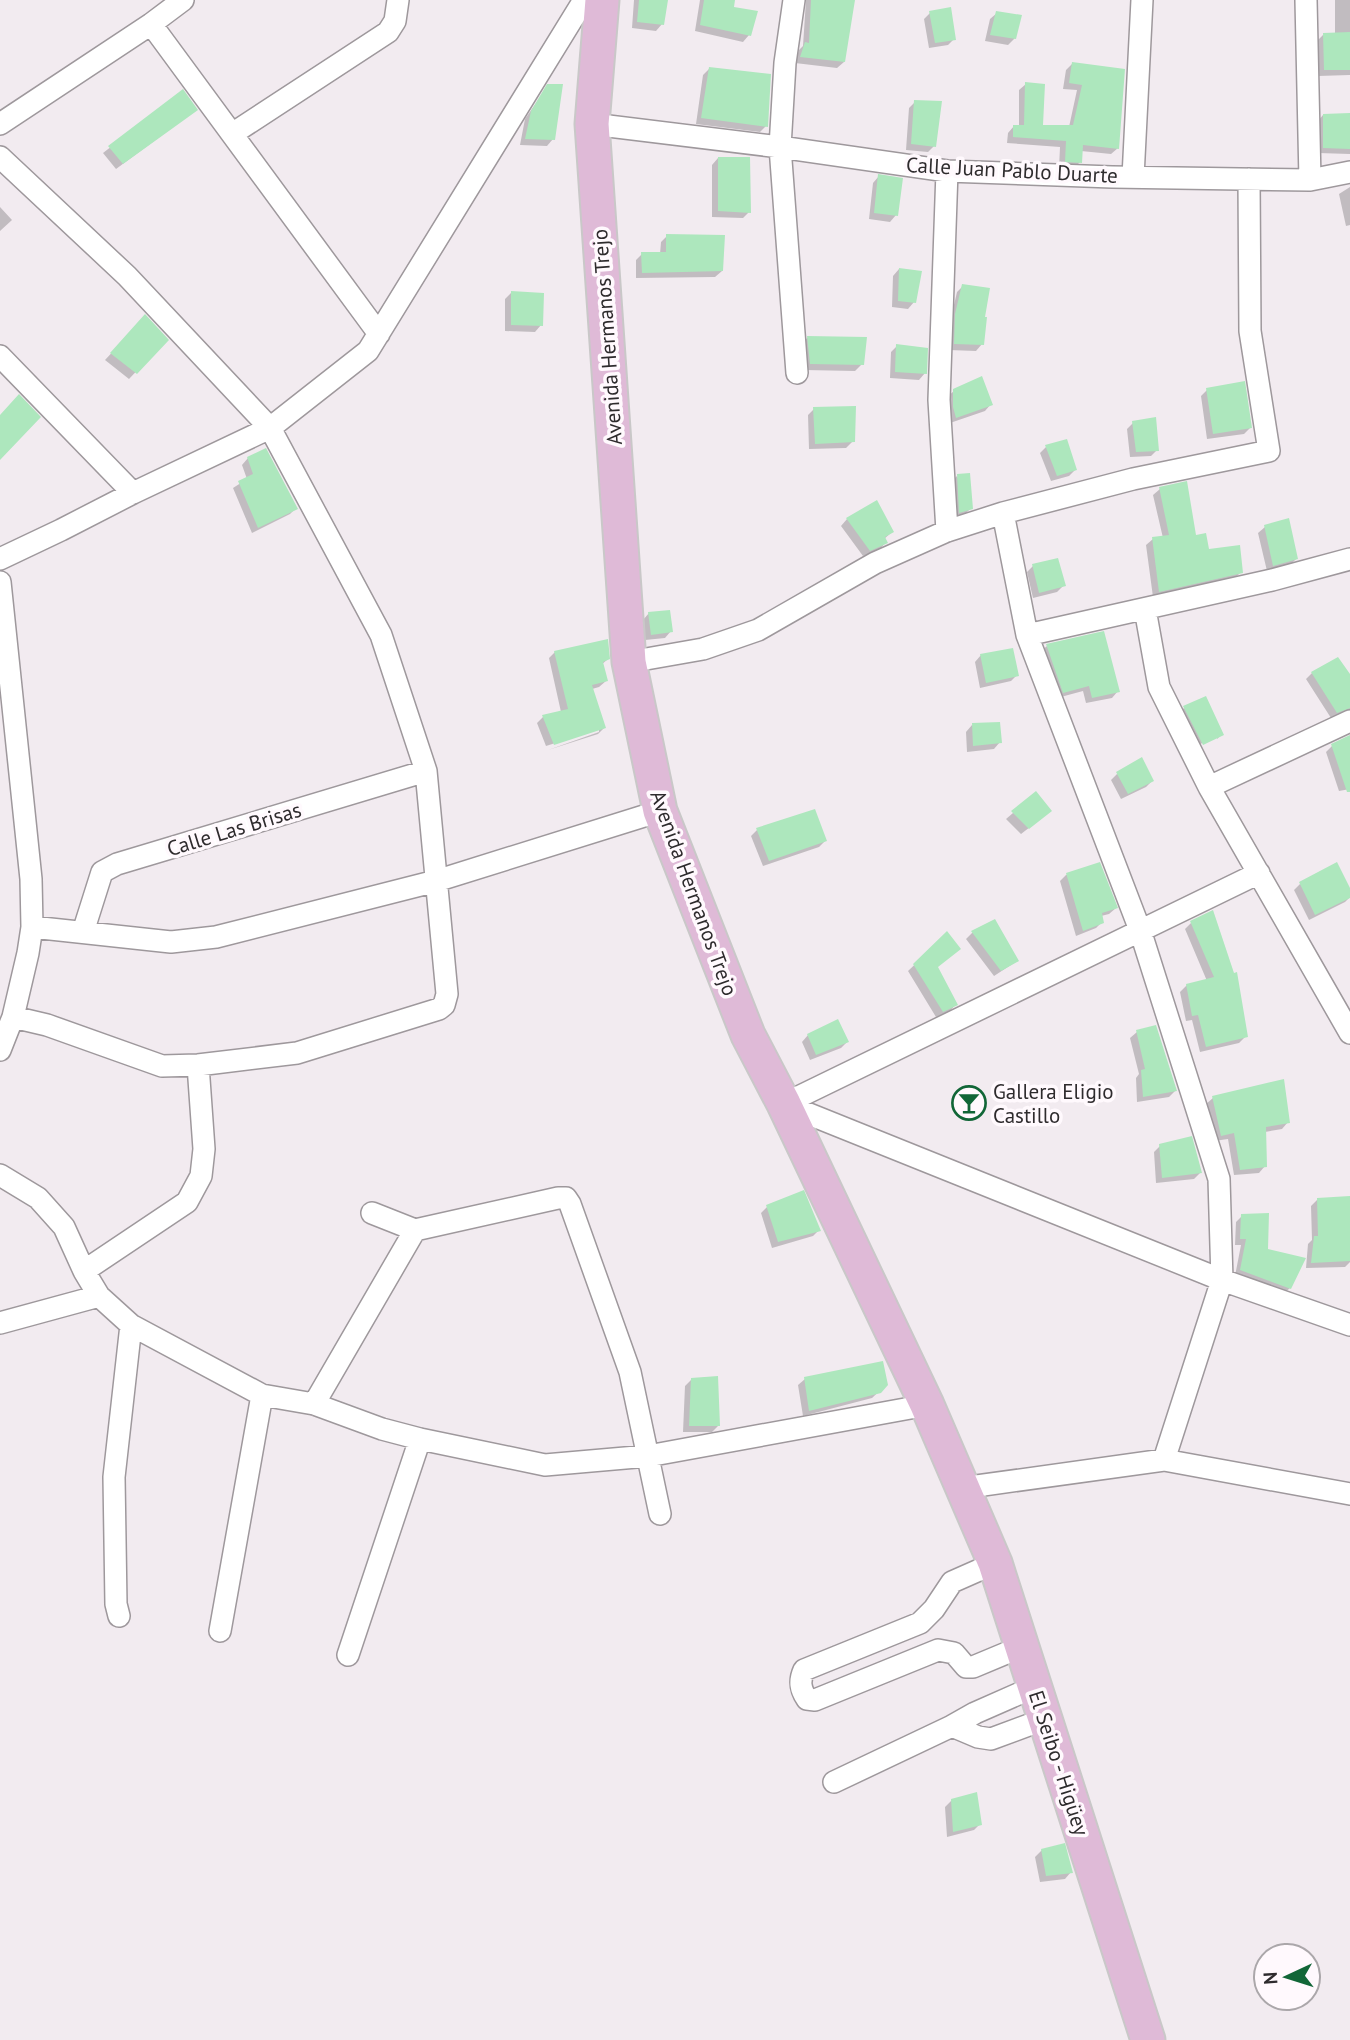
<svg xmlns="http://www.w3.org/2000/svg" width="1350" height="2040" font-family="'PT Sans',sans-serif">
<rect width="100%" height="100%" fill="#f2ebf0"/>
<!-- shadow -->
<path fill="#0003" d="M 634,0 L 666,0 L 662,24 L 656,31 L 632,28 Z
M 700,0 L 733,0 L 732,8 L 749,35 L 743,42 L 695,31 Z
M 806,0 L 852,0 L 844,62 L 837,68 L 795,63 L 799,50 L 803,46 Z
M 1335,0 L 1350,0 L 1350,75 L 1318,76 L 1317,41 L 1323,35 L 1335,34 Z
M 930,13 L 954,39 L 948,45 L 929,48 L 924,19 Z
M 997,13 L 1015,38 L 1008,45 L 985,41 L 990,19 Z
M 1072,64 L 1118,148 L 1111,154 L 1081,151 L 1080,162 L 1074,168 L 1059,168 L 1060,147 L 1007,143 L 1008,133 L 1014,126 L 1019,126 L 1019,90 L 1026,84 L 1041,127 L 1069,127 L 1077,90 L 1063,89 L 1066,70 Z
M 709,69 L 766,126 L 760,132 L 696,124 L 703,75 Z
M 548,86 L 553,139 L 547,146 L 520,145 L 525,119 Z
M 182,92 L 196,110 L 116,169 L 103,153 Z
M 915,102 L 934,146 L 928,152 L 906,150 L 909,108 Z
M 1323,115 L 1350,115 L 1350,154 L 1318,153 L 1317,122 Z
M 718,158 L 749,212 L 743,218 L 712,217 L 712,165 Z
M 879,176 L 896,215 L 890,222 L 869,219 L 873,183 Z
M 1350,187 L 1350,225 L 1346,226 L 1339,194 Z
M 0,207 L 12,220 L 0,231 Z
M 667,236 L 722,271 L 715,277 L 636,278 L 636,260 L 642,254 L 660,254 L 661,242 Z
M 899,269 L 914,302 L 908,309 L 892,307 L 893,276 Z
M 963,286 L 983,318 L 982,344 L 976,351 L 949,350 L 950,322 L 957,292 Z
M 511,293 L 541,325 L 535,332 L 505,331 L 505,299 Z
M 145,317 L 166,340 L 129,379 L 105,360 Z
M 808,337 L 862,364 L 855,371 L 804,370 L 802,344 Z
M 897,346 L 925,373 L 919,380 L 890,378 L 891,352 Z
M 1207,390 L 1250,428 L 1244,434 L 1207,439 L 1201,396 Z
M 954,391 L 991,404 L 985,411 L 950,423 L 947,397 Z
M 814,409 L 853,441 L 846,448 L 809,449 L 808,415 Z
M 1133,423 L 1157,450 L 1151,456 L 1130,457 L 1127,429 Z
M 1046,447 L 1075,470 L 1069,476 L 1051,481 L 1040,453 Z
M 248,458 L 296,508 L 290,514 L 252,533 L 233,488 L 247,479 L 242,465 Z
M 957,476 L 971,508 L 964,515 L 953,518 L 951,482 Z
M 1160,489 L 1194,537 L 1207,551 L 1241,572 L 1234,579 L 1153,597 L 1146,545 L 1153,539 L 1163,538 L 1153,495 Z
M 847,519 L 892,532 L 884,539 L 886,542 L 880,549 L 863,556 L 841,526 Z
M 1265,527 L 1296,559 L 1290,565 L 1267,571 L 1258,533 Z
M 1033,566 L 1064,585 L 1057,592 L 1033,598 L 1027,572 Z
M 649,613 L 671,631 L 665,638 L 645,640 L 643,620 Z
M 1103,633 L 1118,691 L 1112,698 L 1086,703 L 1083,691 L 1057,698 L 1040,652 L 1047,646 Z
M 555,652 L 608,659 L 601,665 L 606,681 L 599,687 L 592,689 L 604,728 L 598,734 L 548,750 L 599,732 L 599,729 L 546,746 L 537,723 L 543,717 L 561,712 L 549,658 Z
M 981,655 L 1017,675 L 1011,681 L 980,688 L 975,662 Z
M 1312,673 L 1350,677 L 1350,716 L 1345,714 L 1331,718 L 1306,679 Z
M 1184,708 L 1222,734 L 1217,739 L 1217,736 L 1194,747 L 1178,714 Z
M 972,725 L 1000,742 L 994,749 L 967,752 L 966,732 Z
M 1350,736 L 1350,789 L 1339,791 L 1326,752 L 1332,746 Z
M 1117,774 L 1152,781 L 1146,787 L 1121,799 L 1111,780 Z
M 1013,813 L 1043,817 L 1021,834 L 1006,819 Z
M 757,830 L 825,841 L 819,847 L 763,866 L 751,836 Z
M 1099,864 L 1116,908 L 1109,914 L 1101,916 L 1102,922 L 1096,928 L 1076,936 L 1060,881 L 1066,875 Z
M 1300,884 L 1350,892 L 1350,897 L 1345,902 L 1309,920 L 1294,890 Z
M 994,921 L 1017,961 L 994,976 L 966,939 L 972,933 Z
M 1192,922 L 1246,1036 L 1239,1043 L 1200,1052 L 1192,1020 L 1186,1021 L 1180,992 L 1187,985 L 1207,981 L 1185,929 Z
M 947,934 L 936,968 L 956,1004 L 950,1011 L 936,1017 L 908,971 Z
M 1137,1032 L 1175,1091 L 1169,1097 L 1137,1102 L 1136,1078 L 1139,1074 L 1130,1038 Z
M 808,1035 L 847,1042 L 841,1048 L 810,1060 L 802,1042 Z
M 1213,1098 L 1288,1122 L 1282,1129 L 1265,1132 L 1265,1166 L 1259,1173 L 1234,1175 L 1228,1139 L 1214,1141 L 1206,1104 Z
M 1160,1146 L 1200,1173 L 1194,1179 L 1156,1183 L 1154,1152 Z
M 1350,1197 L 1350,1262 L 1345,1267 L 1306,1268 L 1308,1244 L 1312,1240 L 1311,1206 L 1317,1200 Z
M 767,1207 L 819,1230 L 813,1236 L 772,1248 L 761,1213 Z
M 1242,1216 L 1290,1288 L 1283,1294 L 1235,1276 L 1241,1245 L 1235,1245 L 1236,1222 Z
M 805,1379 L 886,1385 L 872,1398 L 803,1416 L 798,1385 Z
M 691,1380 L 718,1426 L 712,1432 L 683,1432 L 685,1386 Z
M 952,1800 L 980,1824 L 974,1830 L 947,1837 L 945,1807 Z
M 1042,1850 L 1071,1872 L 1065,1879 L 1040,1882 L 1035,1857 Z"/>
<!-- building -->
<path fill="#ade7bd" d="M 639,0 L 668,0 L 664,25 L 637,22 Z
M 704,0 L 735,0 L 734,7 L 758,11 L 751,36 L 700,25 Z
M 811,0 L 855,0 L 845,62 L 800,57 L 805,42 L 809,43 Z
M 951,7 L 956,40 L 935,43 L 929,11 Z
M 996,11 L 1022,15 L 1016,39 L 990,35 Z
M 1350,32 L 1350,70 L 1324,70 L 1323,33 Z
M 1072,62 L 1125,69 L 1119,149 L 1083,145 L 1082,163 L 1065,162 L 1066,141 L 1013,137 L 1013,125 L 1024,125 L 1025,82 L 1045,84 L 1043,125 L 1073,125 L 1082,85 L 1069,83 Z
M 709,67 L 771,74 L 768,127 L 701,118 Z
M 547,84 L 563,84 L 555,140 L 525,139 L 531,111 Z
M 183,89 L 198,110 L 123,164 L 108,146 Z
M 914,100 L 942,101 L 936,147 L 911,144 Z
M 1350,113 L 1350,149 L 1323,148 L 1323,114 Z
M 718,157 L 750,157 L 751,213 L 718,211 Z
M 878,174 L 903,178 L 898,216 L 874,213 Z
M 666,234 L 725,235 L 723,271 L 642,273 L 641,252 L 666,252 Z
M 899,268 L 922,271 L 916,303 L 898,301 Z
M 962,284 L 990,288 L 985,317 L 987,317 L 984,345 L 954,344 L 955,314 Z
M 511,291 L 544,293 L 543,326 L 511,325 Z
M 145,314 L 169,340 L 137,374 L 110,353 Z
M 807,336 L 867,337 L 864,365 L 810,364 Z
M 896,344 L 928,348 L 927,374 L 895,372 Z
M 982,376 L 993,405 L 956,418 L 953,407 L 953,389 Z
M 1245,381 L 1252,428 L 1213,434 L 1206,388 Z
M 19,394 L 41,417 L 0,460 L 0,415 Z
M 856,406 L 855,442 L 815,444 L 813,407 Z
M 1156,417 L 1159,451 L 1136,452 L 1132,421 Z
M 1067,439 L 1077,470 L 1057,476 L 1045,445 Z
M 266,448 L 298,509 L 258,528 L 238,481 L 253,474 L 247,457 Z
M 970,473 L 973,509 L 959,513 L 957,474 Z
M 1187,481 L 1196,535 L 1206,533 L 1209,549 L 1240,545 L 1243,573 L 1159,592 L 1152,537 L 1169,535 L 1159,487 Z
M 877,500 L 894,532 L 885,537 L 888,543 L 870,551 L 846,518 Z
M 1289,518 L 1298,559 L 1273,566 L 1264,525 Z
M 1058,558 L 1066,586 L 1039,593 L 1032,564 Z
M 670,610 L 673,632 L 651,635 L 648,612 Z
M 1104,631 L 1120,692 L 1092,698 L 1089,686 L 1063,693 L 1046,644 Z
M 608,639 L 610,659 L 603,662 L 608,681 L 592,685 L 606,728 L 554,745 L 542,715 L 568,709 L 554,651 Z
M 1013,648 L 1019,676 L 986,683 L 980,654 Z
M 1338,657 L 1350,674 L 1350,708 L 1337,713 L 1311,672 Z
M 1206,696 L 1224,735 L 1203,745 L 1183,706 Z
M 1000,722 L 1002,743 L 973,746 L 972,723 Z
M 1350,735 L 1350,792 L 1347,792 L 1331,744 Z
M 1142,757 L 1154,781 L 1128,794 L 1116,772 Z
M 1036,791 L 1052,811 L 1029,829 L 1011,811 Z
M 815,809 L 827,841 L 769,861 L 756,828 Z
M 1100,862 L 1118,908 L 1102,913 L 1104,923 L 1083,931 L 1066,873 Z
M 1337,862 L 1350,888 L 1350,898 L 1315,915 L 1299,882 Z
M 1213,910 L 1234,973 L 1237,972 L 1248,1037 L 1206,1047 L 1198,1015 L 1192,1016 L 1186,984 L 1214,977 L 1190,921 Z
M 995,919 L 1019,961 L 1001,971 L 971,931 Z
M 947,931 L 961,949 L 938,967 L 958,1005 L 943,1012 L 913,964 Z
M 838,1019 L 849,1042 L 816,1055 L 807,1034 Z
M 1156,1025 L 1177,1091 L 1143,1097 L 1141,1070 L 1145,1069 L 1136,1030 Z
M 1284,1079 L 1290,1123 L 1266,1127 L 1267,1167 L 1240,1170 L 1234,1133 L 1221,1136 L 1212,1096 Z
M 1192,1136 L 1202,1173 L 1162,1178 L 1159,1144 Z
M 804,1190 L 821,1231 L 778,1242 L 766,1205 Z
M 1350,1196 L 1350,1261 L 1311,1263 L 1314,1236 L 1318,1236 L 1317,1198 Z
M 1269,1213 L 1268,1249 L 1306,1258 L 1291,1289 L 1240,1270 L 1246,1239 L 1240,1239 L 1241,1214 Z
M 883,1361 L 888,1385 L 881,1393 L 809,1411 L 804,1377 Z
M 718,1376 L 720,1426 L 689,1426 L 691,1378 Z
M 977,1792 L 982,1825 L 953,1832 L 951,1799 Z
M 1065,1843 L 1073,1873 L 1046,1876 L 1041,1849 Z"/>
<g fill="none" stroke-linecap="round" stroke-linejoin="round">
<!-- street casing -->
<g stroke="#9e989c" stroke-width="24">
<path id="street" d="M 794,0 L 785,63 L 780,147 L 797,373
M 1306,0 L 1310,180
M 151,24 L 379,334
M 0,124 L 151,24 L 183,0
M 592,124 L 780,147 L 947,171 L 1112,177 L 1310,180 L 1350,172
M 232,134 L 388,32 L 395,21 L 398,0
M 0,157 L 127,276 L 270,428 L 381,635 L 426,771 L 447,994 L 444,1005 L 439,1009 L 297,1053 L 198,1065 L 162,1066 L 47,1025 L 13,1017
M 1133,177 L 1142,0
M 0,356 L 133,493
M 1003,513 L 1027,635 L 1140,930 L 1219,1179 L 1222,1280 L 1164,1460
M 947,531 L 939,400 L 947,171
M 0,559 L 61,530 L 133,493 L 270,428 L 368,351 L 584,0
M 0,582 L 31,879 L 32,927 L 28,953 L 13,1017 L 0,1050
M 1145,609 L 1159,687 L 1209,787 L 1350,1033
M 1027,635 L 1272,580 L 1350,559
M 629,662 L 703,649 L 758,630 L 875,563 L 947,531 L 1003,513 L 1133,479 L 1269,451 L 1250,331 L 1249,179
M 1209,787 L 1350,721
M 32,927 L 171,942 L 216,937 L 436,881 L 660,811
M 83,932 L 102,872 L 117,864 L 426,771
M 784,1104 L 1222,1280 L 1350,1325
M 784,1104 L 1259,873
M 0,1175 L 38,1198 L 64,1227 L 84,1271 L 99,1296 L 131,1325 L 262,1395 L 314,1404 L 382,1429 L 420,1439 L 545,1465 L 648,1456 L 927,1405
M 372,1213 L 415,1230 L 558,1198 L 566,1198 L 570,1204 L 630,1372 L 660,1514
M 84,1271 L 187,1202 L 201,1176 L 204,1149 L 198,1065
M 0,1323 L 99,1296
M 314,1404 L 415,1230
M 962,1488 L 1164,1460 L 1350,1494
M 995,1563 L 952,1582 L 934,1609 L 920,1623 L 804,1670 C 799,1681 800,1689 807,1699 L 815,1700 L 938,1650 L 954,1653 L 966,1667 L 973,1667 L 1021,1647
M 119,1616 L 116,1604 L 114,1477 L 131,1325
M 220,1631 L 262,1395
M 348,1655 L 420,1439
M 952,1726 L 975,1713 L 1034,1687
M 834,1782 L 952,1726 L 978,1737 L 991,1739 L 1045,1719"/>
</g>
<!-- primary casing -->
<g stroke="#c9c8c8" stroke-width="37">
<path id="primary" d="M 602,0 L 592,124 L 629,662 L 660,811 L 748,1035 L 784,1104 L 927,1405 L 995,1563 L 1148,2040"/>
</g>
<!-- street -->
<use href="#street" stroke="#fff" stroke-width="21"/>
<!-- primary -->
<use href="#primary" stroke="#dfbad7" stroke-width="33"/>
</g>
<!-- icons -->
<defs>
<g id="bar-ring" transform="scale(1.75)"><circle r="9.5" fill="#fff9fd" stroke="#116637" stroke-width="1.5"/><path d="M-6-5H6L.8 .8V4.5H3.5V6h-7V4.5H-.8V.8Z" fill="#116637"/></g>
</defs>
<g fill-rule="evenodd">
<use href="#bar-ring" x="969" y="1103"/>
</g>
<g text-anchor="middle" dominant-baseline="central" stroke-width="7" stroke-linejoin="round" paint-order="stroke">
<!-- street labels -->
<g font-size="21" fill="#2e2b2d" stroke="#fff9fd">
<text transform="translate(1012 170) rotate(3)">Calle Juan Pablo Duarte</text>
<text transform="translate(607 337) rotate(-94)">Avenida Hermanos Trejo</text>
<text transform="translate(234 829) rotate(-17)">Calle Las Brisas</text>
<text transform="translate(694 893) rotate(70)">Avenida Hermanos Trejo</text>
<text transform="translate(1059 1763) rotate(72)">El Seibo - Higüey</text>
</g>
<!-- poi labels -->
<g font-size="21" fill="#2e2b2d" stroke="#fff9fd" text-anchor="start">
<text x="993" y="1091">Gallera Eligio<tspan x="993" dy="24">Castillo</tspan></text>
</g>
</g>
<!-- north arrow -->
<g transform="translate(1287 1977) rotate(266)"><circle r="33" fill="#fff9fd" stroke="#aba7aa" stroke-width="2"/>
<path d="M0-5L12 26L0 18L-12 26Z" fill="#116637"/>
<text y="-10" font-size="19" font-weight="bold" text-anchor="middle" fill="#2e2b2d">N</text>
</g>
</svg>
